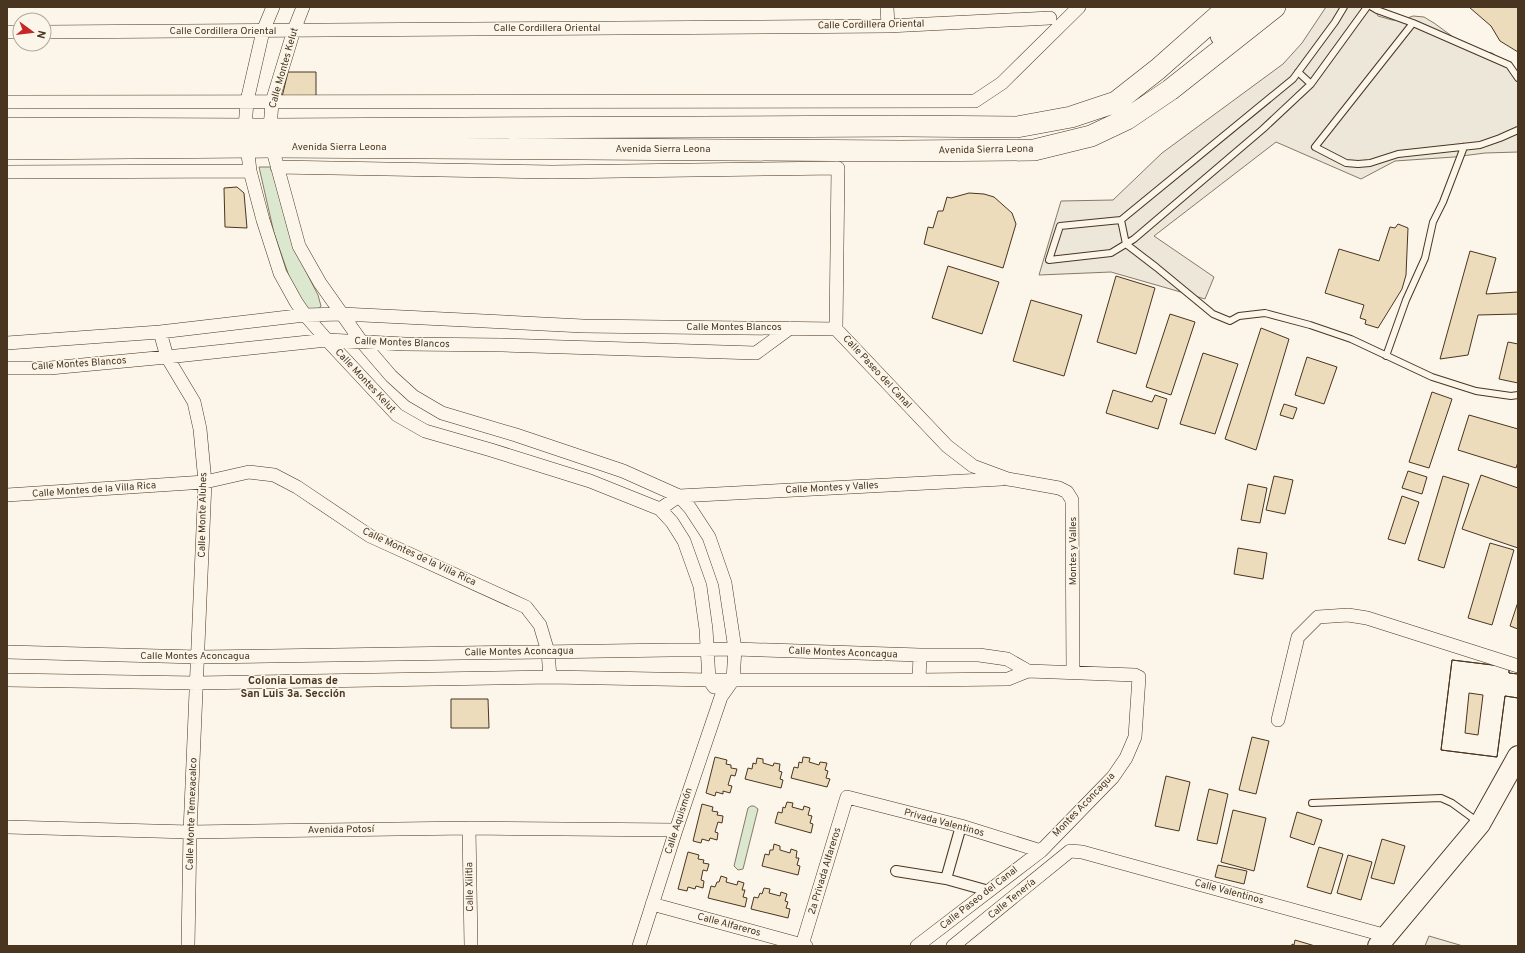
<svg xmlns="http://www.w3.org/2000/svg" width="1525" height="953" font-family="Overpass,sans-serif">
<rect width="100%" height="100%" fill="#fbf6e9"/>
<!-- green -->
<path fill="#dce7d0" stroke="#887966" d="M 259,167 L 274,167 L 296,252 L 318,295 L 321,306 L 318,310 L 312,311 L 304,307 L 291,282 L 274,233 Z
M 751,806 L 754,806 L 758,809 L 743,869 L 738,870 L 734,866 L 748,808 Z"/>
<!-- parking -->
<path fill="#ede7d9" stroke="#887966" d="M 1326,7 L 1373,7 L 1378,16 L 1392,20 L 1402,20 L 1413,16 L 1424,17 L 1434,23 L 1460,42 L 1479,51 L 1492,53 L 1518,72 L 1518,152 L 1485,153 L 1454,157 L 1395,161 L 1361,179 L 1276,142 L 1154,236 L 1214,277 L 1205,299 L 1111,272 L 1039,275 L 1061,201 L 1113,200 L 1162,153 L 1283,64 L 1302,43 Z
M 1429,936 L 1463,946 L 1425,946 Z"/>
<!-- building -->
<path fill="#ecdcbc" stroke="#4a3520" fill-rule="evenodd" d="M 1469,7 L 1518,7 L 1518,52 L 1500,41 L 1491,26 Z
M 288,72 L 316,72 L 316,98 L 282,97 Z
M 237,187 L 244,193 L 247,228 L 225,227 L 224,188 Z
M 969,193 L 984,194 L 994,197 L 1012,213 L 1016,224 L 1003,268 L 924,244 L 928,227 L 933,228 L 938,211 L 943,211 L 947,197 L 951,198 Z
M 1398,224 L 1408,228 L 1406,275 L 1402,289 L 1378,328 L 1365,324 L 1366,320 L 1360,318 L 1364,305 L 1325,293 L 1339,249 L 1379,261 L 1390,227 L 1395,228 Z
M 1470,251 L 1496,258 L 1486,294 L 1518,292 L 1518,314 L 1478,315 L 1468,355 L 1440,359 Z
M 948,266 L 999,282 L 982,334 L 932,318 Z
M 1116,276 L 1155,288 L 1136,354 L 1097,342 Z
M 1031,300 L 1082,315 L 1064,376 L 1013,361 Z
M 1170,314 L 1195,322 L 1171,395 L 1146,387 Z
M 1261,328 L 1289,339 L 1256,450 L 1225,439 Z
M 1508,342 L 1518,344 L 1518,383 L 1499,379 Z
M 1203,353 L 1238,364 L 1215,434 L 1180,424 Z
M 1307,357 L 1337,367 L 1324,404 L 1295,395 Z
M 1113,390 L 1152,402 L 1155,395 L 1167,399 L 1158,429 L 1106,413 Z
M 1432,392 L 1452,399 L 1429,468 L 1409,462 Z
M 1284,404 L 1297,408 L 1293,419 L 1280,415 Z
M 1469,415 L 1518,429 L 1518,462 L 1516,468 L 1458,450 Z
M 1408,471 L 1427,477 L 1422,494 L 1402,488 Z
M 1481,475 L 1518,488 L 1518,548 L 1462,529 Z
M 1274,476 L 1293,480 L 1285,514 L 1266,510 Z
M 1443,476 L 1469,484 L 1444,568 L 1418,560 Z
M 1248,484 L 1267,488 L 1260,523 L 1241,520 Z
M 1402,496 L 1419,502 L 1405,544 L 1388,539 Z
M 1490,543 L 1514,550 L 1492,625 L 1468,618 Z
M 1238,548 L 1267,553 L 1263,579 L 1234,574 Z
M 1518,602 L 1518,629 L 1510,626 Z
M 1452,660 L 1509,667 L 1509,673 L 1518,674 L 1518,698 L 1505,696 L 1497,757 L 1441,750 ZM 1469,693 L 1483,695 L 1478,735 L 1465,733 Z
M 1452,660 L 1509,667 L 1509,673 L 1518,674 L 1518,698 L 1505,696 L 1497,757 L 1441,750 Z
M 451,699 L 488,699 L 489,728 L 451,728 Z
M 1252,737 L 1269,741 L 1256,794 L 1239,790 Z
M 715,757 L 727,760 L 726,764 L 731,765 L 731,768 L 737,769 L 735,776 L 731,775 L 728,785 L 732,786 L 730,793 L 723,791 L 723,794 L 716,792 L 715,796 L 706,793 Z
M 803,757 L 810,758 L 809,762 L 819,765 L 820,762 L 827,763 L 825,770 L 828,771 L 826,778 L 830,779 L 827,787 L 791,778 L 794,767 L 798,768 L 799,762 L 802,763 Z
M 757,758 L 763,759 L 763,763 L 773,766 L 774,763 L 780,764 L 779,771 L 782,772 L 780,779 L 783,780 L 781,788 L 745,779 L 748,768 L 752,769 L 753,763 L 756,764 Z
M 1166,776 L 1190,782 L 1179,831 L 1155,826 Z
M 1209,789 L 1228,794 L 1217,844 L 1197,840 Z
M 787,802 L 793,803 L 792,807 L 803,810 L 804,806 L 810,808 L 808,815 L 812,816 L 810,823 L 813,824 L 811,833 L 775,823 L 778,812 L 782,813 L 783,807 L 785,808 Z
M 702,804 L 713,807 L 712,811 L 718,812 L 717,815 L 723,816 L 722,823 L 718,822 L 715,832 L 718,833 L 717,840 L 710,838 L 709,841 L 702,839 L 701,843 L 693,841 Z
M 1233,810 L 1266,818 L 1254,871 L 1221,862 Z
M 1297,812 L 1322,820 L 1314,845 L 1290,837 Z
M 1382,839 L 1405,846 L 1394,884 L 1371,878 Z
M 774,844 L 780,846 L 780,850 L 790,853 L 791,849 L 797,851 L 796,858 L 799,858 L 797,865 L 800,866 L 798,875 L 762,866 L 765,854 L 769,855 L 770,850 L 773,850 Z
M 1319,847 L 1343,854 L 1331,894 L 1307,887 Z
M 688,852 L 699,855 L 698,859 L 704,860 L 703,863 L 709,864 L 707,871 L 703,870 L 701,880 L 704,881 L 703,888 L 696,886 L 695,889 L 688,887 L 687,891 L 678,889 Z
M 1348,855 L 1372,862 L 1361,900 L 1337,893 Z
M 1218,865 L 1247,871 L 1244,884 L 1215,877 Z
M 721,876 L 727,878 L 726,882 L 737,885 L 738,881 L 744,883 L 742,890 L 745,890 L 743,897 L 747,898 L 745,907 L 708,898 L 711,886 L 715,887 L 717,882 L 719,882 Z
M 764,888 L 770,889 L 769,893 L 780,896 L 781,892 L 787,894 L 785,901 L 788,902 L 786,908 L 790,909 L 788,918 L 751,909 L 754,897 L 758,898 L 760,893 L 762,894 Z
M 1295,940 L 1315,946 L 1292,946 L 1292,944 L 1294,945 Z"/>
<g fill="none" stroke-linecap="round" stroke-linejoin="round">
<!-- service casing -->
<g stroke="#4a3520" stroke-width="8">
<path id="service" d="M 1344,7 L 1335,22 L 1293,79 L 1121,220 L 1060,226 L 1049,260 L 1111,253 L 1134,239 L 1263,129 L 1311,84 L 1367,7
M 1372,7 L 1377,10 L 1413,23 L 1315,147 L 1346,163 L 1358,164 L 1370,163 L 1398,154 L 1480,145 L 1500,138 L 1518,130
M 1413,23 L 1509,65 L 1518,78
M 1298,72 L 1311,84
M 1121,220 L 1126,244 L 1156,267 L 1213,314 L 1230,321 L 1239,316 L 1265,313 L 1310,325 L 1351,339 L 1432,377 L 1476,391 L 1511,396 L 1518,395
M 1386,356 L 1406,300 L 1425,258 L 1433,222 L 1443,202 L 1464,147
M 1312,803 L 1441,798 L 1452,803 L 1478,822"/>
</g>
<!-- pedestrian casing -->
<g stroke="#4a3520" stroke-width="12">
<path id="pedestrian" d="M 896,871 L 946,879 L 989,891
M 946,879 L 961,826"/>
</g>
<!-- minor casing -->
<g stroke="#4a3520" stroke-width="14">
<path id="minor" d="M 273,7 L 263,31 L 247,101 L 245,128 L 250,171 L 263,220 L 280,273 L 296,302 L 305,315 L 327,340 L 397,415 L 425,431 L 491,450 L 590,481 L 660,509 L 672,522 L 684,541 L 700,586 L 706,629 L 709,680 L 714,687
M 303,7 L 294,30 L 272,102 L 270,129 L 272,147 L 299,246 L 320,283 L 361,341 L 391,376 L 413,396 L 442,413 L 516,435 L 623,471 L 679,496 L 690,508 L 709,537 L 725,583 L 735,649 L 733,680 L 721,697 L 676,830 L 639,946
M 887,7 L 888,26
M 7,32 L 20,32
M 44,32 L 888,26 L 1050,18
M 7,102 L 975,101 L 1002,83 L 1079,7
M 277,167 L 552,172 L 838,168 L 836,329 L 947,446 L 973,466 L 1008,479 L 1059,488 L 1067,492 L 1072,500 L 1073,673
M 7,172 L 250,171
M 160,332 L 167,357 L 194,402 L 200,429 L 205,482 L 190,832 L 188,946
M 7,343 L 160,332 L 305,315 L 342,314 L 583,326 L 836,329
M 7,368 L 50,368 L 167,357 L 327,340 L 405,344 L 502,345 L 756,353 L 790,328
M 7,495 L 205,482 L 249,472 L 274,475 L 297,487 L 370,536 L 526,607 L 540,625 L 548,652 L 550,677
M 660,509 L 679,496 L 1002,479
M 7,652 L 198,657 L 735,649 L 920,655 L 979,655 L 1007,659 L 1028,671
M 7,680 L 197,683 L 550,677 L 709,680 L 919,680 L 1008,679 L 1028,671 L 1135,675 L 1139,677 L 1135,737 L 1126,758 L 1113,777 L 1041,851 L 917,946
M 919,680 L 920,655
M 1278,720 L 1298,637 L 1318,617 L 1348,615 L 1367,618 L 1518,666
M 7,827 L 190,832 L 469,828 L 676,830
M 469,828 L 471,946
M 652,904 L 806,946
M 802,945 L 847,797 L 961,826 L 1041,851
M 953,946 L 1070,851 L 1082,852 L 1387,936"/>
</g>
<!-- primary casing -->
<g stroke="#4a3520" stroke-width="22">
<path id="primary" d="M 1378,946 L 1480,824 L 1518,756"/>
</g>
<!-- trunk casing -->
<g stroke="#4a3520" stroke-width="22">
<path id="trunk" d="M 1221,36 L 1247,7
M 7,128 L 270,129 L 903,126 L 1017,127 L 1071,117 L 1116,102 L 1158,69 L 1228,7
M 7,149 L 272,147 L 901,151 L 1034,150 L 1091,136 L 1127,119 L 1170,90 L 1275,7"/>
</g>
<!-- service -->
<use href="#service" stroke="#fbf6e9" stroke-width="6"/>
<!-- pedestrian -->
<use href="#pedestrian" stroke="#fbf6e9" stroke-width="10"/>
<!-- minor -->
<use href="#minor" stroke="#fbf6e9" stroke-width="13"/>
<!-- primary -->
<use href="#primary" stroke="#fbf6e9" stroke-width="20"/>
<!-- trunk -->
<use href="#trunk" stroke="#fbf6e9" stroke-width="21"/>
</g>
<g text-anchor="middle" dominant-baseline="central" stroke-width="3" stroke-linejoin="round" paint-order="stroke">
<!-- street labels -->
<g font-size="10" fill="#4a3520" stroke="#fbf6e9">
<text transform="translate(871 25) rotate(-1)">Calle Cordillera Oriental</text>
<text x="547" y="28">Calle Cordillera Oriental</text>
<text x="223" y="31">Calle Cordillera Oriental</text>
<text transform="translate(284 68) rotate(-74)">Calle Montes Kelut</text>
<text x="339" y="147">Avenida Sierra Leona</text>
<text x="663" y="149">Avenida Sierra Leona</text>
<text transform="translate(986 150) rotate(-1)">Avenida Sierra Leona</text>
<text x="734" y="327">Calle Montes Blancos</text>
<text transform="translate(402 343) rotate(2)">Calle Montes Blancos</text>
<text transform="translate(79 364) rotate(-4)">Calle Montes Blancos</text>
<text transform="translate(877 372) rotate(47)">Calle Paseo del Canal</text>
<text transform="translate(365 381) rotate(47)">Calle Montes Kelut</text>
<text transform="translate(832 488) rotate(-3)">Calle Montes y Valles</text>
<text transform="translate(94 490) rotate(-4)">Calle Montes de la Villa Rica</text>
<text transform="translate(203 515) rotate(-89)">Calle Monte Aluhes</text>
<text transform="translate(1073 551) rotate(-90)">Montes y Valles</text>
<text transform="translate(419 557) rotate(25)">Calle Montes de la Villa Rica</text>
<text transform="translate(519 652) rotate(-1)">Calle Montes Aconcagua</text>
<text transform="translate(843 653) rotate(2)">Calle Montes Aconcagua</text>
<text x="195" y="656">Calle Montes Aconcagua</text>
<text transform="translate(1084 805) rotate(-46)">Montes Aconcagua</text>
<text transform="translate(192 814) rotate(-88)">Calle Monte Temexacalco</text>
<text transform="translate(679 821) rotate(-72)">Calle Aquismón</text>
<text transform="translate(944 823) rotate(15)">Privada Valentinos</text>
<text transform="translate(341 830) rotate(-1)">Avenida Potosí</text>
<text transform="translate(825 871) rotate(-73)">2a Privada Alfareros</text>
<text transform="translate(470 887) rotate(-91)">Calle Xilitla</text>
<text transform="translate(1229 892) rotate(15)">Calle Valentinos</text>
<text transform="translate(979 898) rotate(-38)">Calle Paseo del Canal</text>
<text transform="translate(1012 899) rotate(-39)">Calle Tenería</text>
<text transform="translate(729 925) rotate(15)">Calle Alfareros</text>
</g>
<!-- neighbourhood labels -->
<g font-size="11" font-weight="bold" fill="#4a3520" stroke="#fbf6e9">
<text x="293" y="681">Colonia Lomas de<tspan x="293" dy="13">San Luis 3a. Sección</tspan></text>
</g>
</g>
<!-- border -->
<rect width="1525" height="953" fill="none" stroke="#4a3520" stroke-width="16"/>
<!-- north arrow -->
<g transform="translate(32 32) rotate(105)"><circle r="19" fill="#fbf6e9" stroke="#b4a999"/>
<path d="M0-3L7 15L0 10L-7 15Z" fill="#c62828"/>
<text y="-6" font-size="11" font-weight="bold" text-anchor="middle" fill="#4a3520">N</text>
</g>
</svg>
